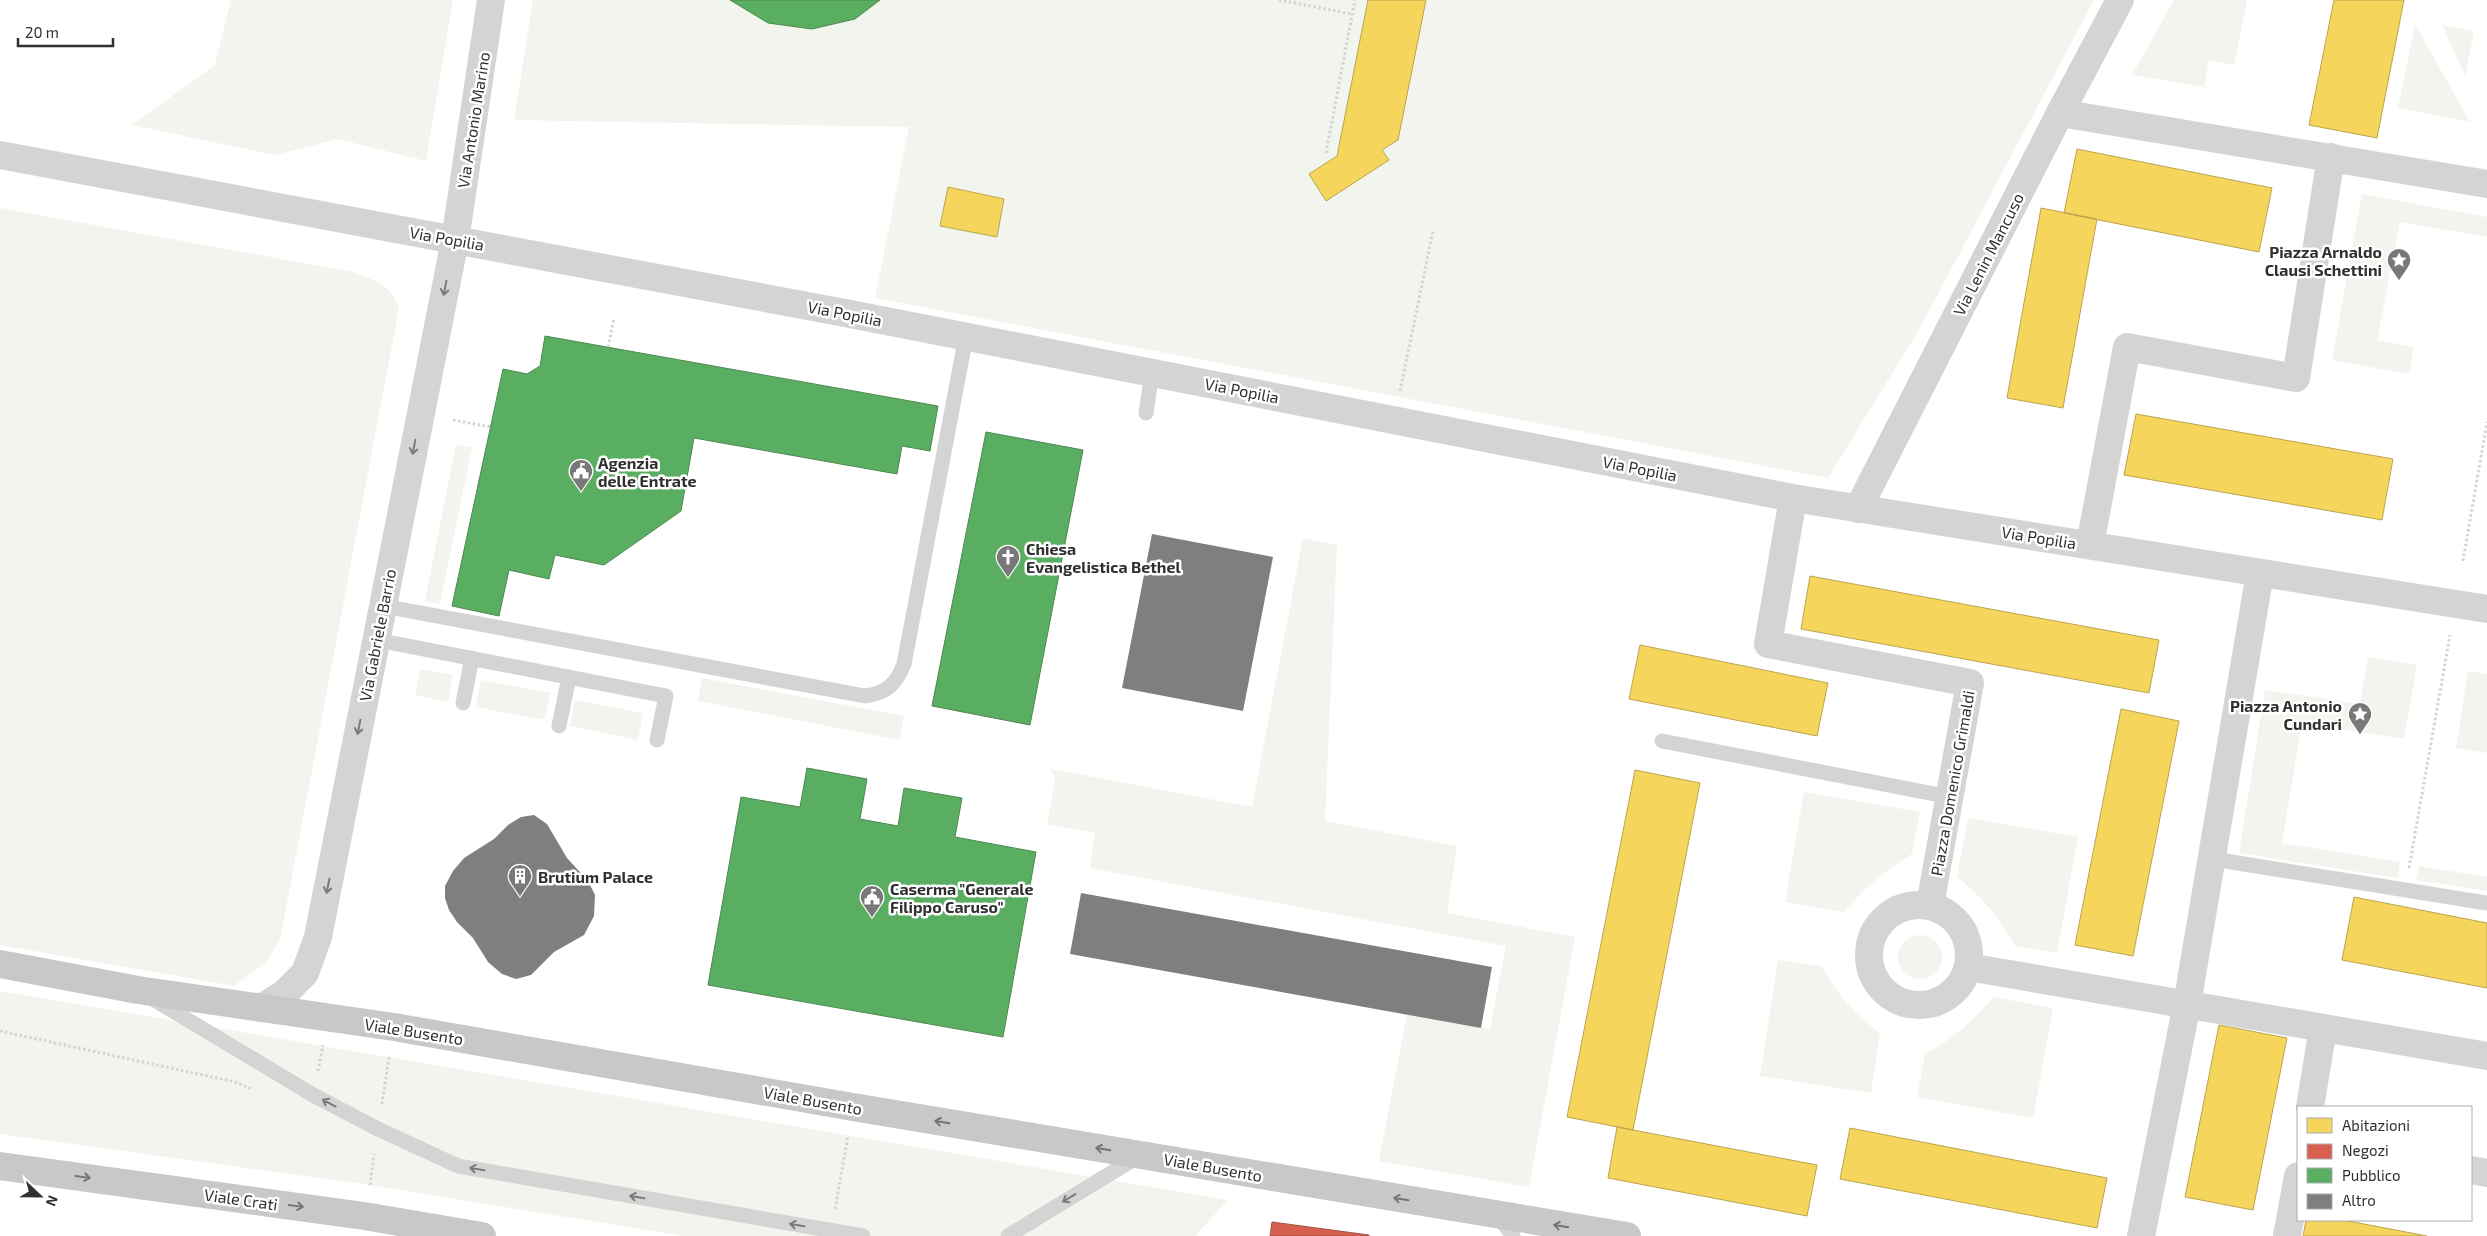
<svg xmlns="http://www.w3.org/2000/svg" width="2487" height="1236" font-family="'Exo 2',sans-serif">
<rect width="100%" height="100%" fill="#fff"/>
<!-- green -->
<path fill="#f1f5ed" d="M 231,0 L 453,0 L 426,161 L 338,139 L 275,155 L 132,125 L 215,65 Z
M 533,0 L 2094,0 L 1920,328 L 1828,478 L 875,298 L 909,127 L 514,120 Z
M 2174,0 L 2247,0 L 2234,65 L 2209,60 L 2204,87 L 2132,75 Z
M 2415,24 L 2470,122 L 2398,108 Z
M 2442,25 L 2474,31 L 2465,76 Z
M 2362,194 L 2487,217 L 2487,237 L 2400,222 L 2377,340 L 2414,347 L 2409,374 L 2332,360 Z
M 0,208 L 353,272 C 377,282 389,283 399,308 L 280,940 L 265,963 L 234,986 L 0,945 Z
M 456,445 L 472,448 L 440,604 L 425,601 Z
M 1303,538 L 1337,545 L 1325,821 L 1457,846 L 1447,913 L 1575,937 L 1529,1187 L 1379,1161 L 1407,1014 L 1490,1029 L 1506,946 L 1090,868 L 1095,833 L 1047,824 L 1055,781 L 1051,769 L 1252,807 Z
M 2368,657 L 2417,665 L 2404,739 L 2302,723 L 2282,843 L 2400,862 L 2398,878 L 2239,853 L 2265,690 L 2360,704 Z
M 420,669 L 453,675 L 448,702 L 415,695 Z
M 2468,671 L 2487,674 L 2487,753 L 2456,748 Z
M 702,678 L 904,716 L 900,740 L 698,701 Z
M 481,680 L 550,693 L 544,720 L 476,707 Z
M 575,700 L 643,713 L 638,740 L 570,726 Z
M 1804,792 L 1920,812 L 1912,854 C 1886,870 1864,888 1844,912 L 1785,902 Z
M 1968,818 L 2078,837 L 2057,953 L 2015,946 C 2000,919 1982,896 1957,877 Z
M 2419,866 L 2487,877 L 2487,891 L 2416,880 Z
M1898 957a22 22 0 1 1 44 0a22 22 0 1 1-44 0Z
M 1778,960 L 1821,966 C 1836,992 1855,1015 1880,1033 L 1871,1093 L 1760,1076 Z
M 0,991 L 1228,1200 L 1195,1236 L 683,1236 L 370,1185 L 0,1134 Z
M 1993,997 L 2053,1008 L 2033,1118 L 1917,1097 L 1925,1054 C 1952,1039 1974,1021 1993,997 Z"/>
<!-- homes -->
<path fill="#f6d55c" stroke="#bba44f" d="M 1368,0 L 1426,0 L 1398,140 L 1382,150 L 1389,160 L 1326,201 L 1309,174 L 1337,156 Z
M 2334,0 L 2404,0 L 2377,138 L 2309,125 Z
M 2077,149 L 2272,188 L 2259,252 L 2064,213 Z
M 948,187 L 1004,199 L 997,237 L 940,226 Z
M 2041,208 L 2097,219 L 2063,408 L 2007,398 Z
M 2136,414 L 2393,459 L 2382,520 L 2124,475 Z
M 1810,576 L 2159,640 L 2149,693 L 1801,629 Z
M 1640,645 L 1828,683 L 1817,736 L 1629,699 Z
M 2121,709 L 2179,721 L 2133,956 L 2075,945 Z
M 1635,770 L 1700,783 L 1633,1130 L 1567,1117 Z
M 2354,897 L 2487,923 L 2487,988 L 2342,960 Z
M 2219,1025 L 2287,1038 L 2253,1210 L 2185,1197 Z
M 1617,1127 L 1817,1165 L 1807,1216 L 1608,1178 Z
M 1850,1128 L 2107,1178 L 2097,1228 L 1840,1179 Z
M 2306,1220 L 2343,1220 L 2427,1236 L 2303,1236 Z"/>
<!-- shops -->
<path fill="#d6604d" stroke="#a45244" d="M 1272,1222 L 1369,1235 L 1369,1236 L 1270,1236 Z"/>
<!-- public -->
<path fill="#5aae61" stroke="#4d8852" d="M 730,0 L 880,0 L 855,19 L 812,29 L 768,23 Z
M 545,336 L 938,406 L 930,451 L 902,446 L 897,474 L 694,438 L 681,511 L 604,565 L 555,555 L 549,579 L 509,570 L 499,616 L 452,606 L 503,369 L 527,374 L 540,366 Z
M 986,432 L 1083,450 L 1030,725 L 932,706 Z
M 807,768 L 867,779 L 860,819 L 898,826 L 904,788 L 962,798 L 955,837 L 1036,852 L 1003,1037 L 708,985 L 741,797 L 800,807 Z"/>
<!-- building -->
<path fill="#7f7f7f" d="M 1152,534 L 1273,557 L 1243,711 L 1122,688 Z
M 534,815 L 547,824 L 567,858 L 588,881 L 595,895 L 594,916 L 584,935 L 554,952 L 531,975 L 516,979 L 502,974 L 488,962 L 473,938 L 457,922 L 449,910 L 445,898 L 445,886 L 453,871 L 464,858 L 494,839 L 508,825 L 521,817 Z
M 1081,893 L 1492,967 L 1481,1028 L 1070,954 Z"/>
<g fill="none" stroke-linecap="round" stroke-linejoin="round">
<!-- path -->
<path stroke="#d4d4d4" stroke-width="3" stroke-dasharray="2.5 2.5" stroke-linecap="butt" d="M 1279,0 L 1352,14
M 1326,153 L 1355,0
M 608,347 L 614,319
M 1400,391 L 1433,231
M 453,420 L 491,427
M 2463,561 L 2487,422
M 2409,868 L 2450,635
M 0,1031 L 235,1082 L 252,1089
M 318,1071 L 323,1045
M 382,1104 L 389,1057
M 370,1185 L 374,1154
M 835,1209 L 848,1136"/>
<!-- lane -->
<path stroke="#d4d4d4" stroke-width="15" d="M 1146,413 L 1152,373
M 383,606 L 865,696 C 887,693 896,684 904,664 L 966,336
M 377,640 L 666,696 L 657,740
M 463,703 L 472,658
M 559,726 L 569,677
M 1662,741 L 1950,797
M 2213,859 L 2487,903
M 153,999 L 313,1095 L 378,1129 L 458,1166 L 863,1236
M 1497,1215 L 1513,1236
M 1008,1236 L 1139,1156"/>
<!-- street -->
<path stroke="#d4d4d4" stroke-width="28" d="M 2060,113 L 2487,184
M 0,155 L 845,313 L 1793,498 L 2487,609
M 1793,498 L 1768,644 L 1970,683 L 1930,905
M 1858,509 L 2060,113 L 2120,0
M 2090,545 L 2127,347 L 2296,378 L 2331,157
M1869 955a50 50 0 1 1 100 0a50 50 0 1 1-100 0Z
M 1968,967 L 2487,1056
M 261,1008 L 285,993 L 305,973 L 318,937 L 455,240 L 491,0
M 2310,1107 L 2323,1028
M 2471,1170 L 2487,1173
M 2141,1236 L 2187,1004 L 2260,573
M 2287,1236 L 2298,1176"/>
<!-- primary -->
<path stroke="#c8c8c8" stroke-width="28" d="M 0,964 L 138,990 L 394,1027 L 853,1107 L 1627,1236
M 0,1166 L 364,1216 L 482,1236"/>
</g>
<!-- one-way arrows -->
<defs><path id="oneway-shaft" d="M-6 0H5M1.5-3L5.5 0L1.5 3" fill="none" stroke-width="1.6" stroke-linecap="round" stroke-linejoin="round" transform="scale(1.25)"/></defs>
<g stroke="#7a7a7a">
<use href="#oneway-shaft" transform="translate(445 288) rotate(101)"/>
<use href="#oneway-shaft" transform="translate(414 447) rotate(101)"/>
<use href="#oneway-shaft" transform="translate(359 727) rotate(101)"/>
<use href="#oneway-shaft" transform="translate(328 886) rotate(101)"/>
<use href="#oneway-shaft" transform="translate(329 1103) rotate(-152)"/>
<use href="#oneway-shaft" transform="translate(477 1169) rotate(-170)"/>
<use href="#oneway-shaft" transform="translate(637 1197) rotate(-170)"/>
<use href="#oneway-shaft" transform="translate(1069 1198) rotate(149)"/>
<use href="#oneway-shaft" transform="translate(797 1225) rotate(-170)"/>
</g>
<g stroke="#747474">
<use href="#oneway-shaft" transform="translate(942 1122) rotate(-171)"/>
<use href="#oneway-shaft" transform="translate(1103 1149) rotate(-171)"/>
<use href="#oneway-shaft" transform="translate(83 1177) rotate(8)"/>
<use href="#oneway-shaft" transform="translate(1401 1199) rotate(-170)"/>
<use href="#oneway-shaft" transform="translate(296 1206) rotate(8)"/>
<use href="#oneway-shaft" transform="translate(1561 1226) rotate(-171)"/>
</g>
<!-- icons -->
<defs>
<g id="sight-pin" transform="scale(1.25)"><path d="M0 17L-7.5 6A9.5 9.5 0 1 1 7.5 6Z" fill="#787878" stroke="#fff"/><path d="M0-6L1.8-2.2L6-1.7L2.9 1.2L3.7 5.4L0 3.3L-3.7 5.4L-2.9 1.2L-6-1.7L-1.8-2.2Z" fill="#fff"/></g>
<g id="civic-pin" transform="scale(1.25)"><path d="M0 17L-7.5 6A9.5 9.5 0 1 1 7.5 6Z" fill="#787878" stroke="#fff"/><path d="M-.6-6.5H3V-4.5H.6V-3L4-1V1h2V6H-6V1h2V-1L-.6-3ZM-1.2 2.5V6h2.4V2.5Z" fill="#fff"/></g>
<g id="church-pin" transform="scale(1.25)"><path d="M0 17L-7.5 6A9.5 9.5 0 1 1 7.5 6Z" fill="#787878" stroke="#fff"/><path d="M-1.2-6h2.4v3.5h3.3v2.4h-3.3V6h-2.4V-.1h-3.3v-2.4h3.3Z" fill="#fff"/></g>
<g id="building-pin" transform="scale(1.25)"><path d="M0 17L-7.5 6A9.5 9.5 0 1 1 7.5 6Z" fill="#787878" stroke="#fff"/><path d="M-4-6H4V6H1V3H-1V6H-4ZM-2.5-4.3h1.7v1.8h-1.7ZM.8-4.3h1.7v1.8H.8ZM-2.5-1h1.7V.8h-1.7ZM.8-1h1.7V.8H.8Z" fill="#fff"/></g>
</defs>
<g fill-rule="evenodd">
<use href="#sight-pin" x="2399" y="260"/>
<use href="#civic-pin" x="581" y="471"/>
<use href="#church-pin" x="1008" y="557"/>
<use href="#sight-pin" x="2360" y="714"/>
<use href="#building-pin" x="520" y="876"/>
<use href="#civic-pin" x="872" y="897"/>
</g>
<g text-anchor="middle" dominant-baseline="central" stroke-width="5" stroke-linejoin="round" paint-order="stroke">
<!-- street labels -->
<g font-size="16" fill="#303030" stroke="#fff">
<text transform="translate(473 120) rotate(-81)">Via Antonio Marino</text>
<text transform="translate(447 238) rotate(10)">Via Popilia</text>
<text transform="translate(1988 254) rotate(-63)">Via Lenin Mancuso</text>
<text transform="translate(845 313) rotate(11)">Via Popilia</text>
<text transform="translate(1242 390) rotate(11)">Via Popilia</text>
<text transform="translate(1640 468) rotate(11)">Via Popilia</text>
<text transform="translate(2039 537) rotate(9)">Via Popilia</text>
<text transform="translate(377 635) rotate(-79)">Via Gabriele Barrio</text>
<text transform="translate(1952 783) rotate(-80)">Piazza Domenico Grimaldi</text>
<text transform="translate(414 1031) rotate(9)">Viale Busento</text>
<text transform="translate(813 1100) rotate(10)">Viale Busento</text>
<text transform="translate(1213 1167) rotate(10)">Viale Busento</text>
<text transform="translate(241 1199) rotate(8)">Viale Crati</text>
</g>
<!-- poi labels -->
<g font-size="16" font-weight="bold" fill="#303030" stroke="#fff" text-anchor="start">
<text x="2382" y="251" text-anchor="end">Piazza Arnaldo<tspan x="2382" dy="18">Clausi Schettini</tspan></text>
<text x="598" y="462">Agenzia<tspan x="598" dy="18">delle Entrate</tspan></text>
<text x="1026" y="548">Chiesa<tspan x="1026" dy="18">Evangelistica Bethel</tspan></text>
<text x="2342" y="705" text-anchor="end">Piazza Antonio<tspan x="2342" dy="18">Cundari</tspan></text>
<text x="538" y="876">Brutium Palace</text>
<text x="890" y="888">Caserma "Generale<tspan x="890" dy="18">Filippo Caruso"</tspan></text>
</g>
</g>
<!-- legend -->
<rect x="2297" y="1106" width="175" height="115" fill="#ffffff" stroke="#acacac"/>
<rect x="2307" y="1118" width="25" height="15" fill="#f6d55c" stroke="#acacac"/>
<text x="2342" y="1131" font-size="15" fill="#303030">Abitazioni</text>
<rect x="2307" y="1144" width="25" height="15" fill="#d6604d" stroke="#acacac"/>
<text x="2342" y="1156" font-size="15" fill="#303030">Negozi</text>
<rect x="2307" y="1168" width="25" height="15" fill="#5aae61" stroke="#acacac"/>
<text x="2342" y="1181" font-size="15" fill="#303030">Pubblico</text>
<rect x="2307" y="1194" width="25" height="15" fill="#7f7f7f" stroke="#acacac"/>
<text x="2342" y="1206" font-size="15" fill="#303030">Altro</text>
<!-- north arrow -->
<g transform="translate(40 1196) rotate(112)" stroke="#ffffff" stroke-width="4" paint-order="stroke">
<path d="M0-4L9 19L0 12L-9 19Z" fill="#303030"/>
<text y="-8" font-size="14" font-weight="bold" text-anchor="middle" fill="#303030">N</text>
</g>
<!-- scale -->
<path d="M18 38v8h95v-8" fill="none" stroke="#303030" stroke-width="2.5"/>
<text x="25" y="38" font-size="15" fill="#303030" stroke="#ffffff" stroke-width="4" paint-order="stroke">20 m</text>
</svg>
